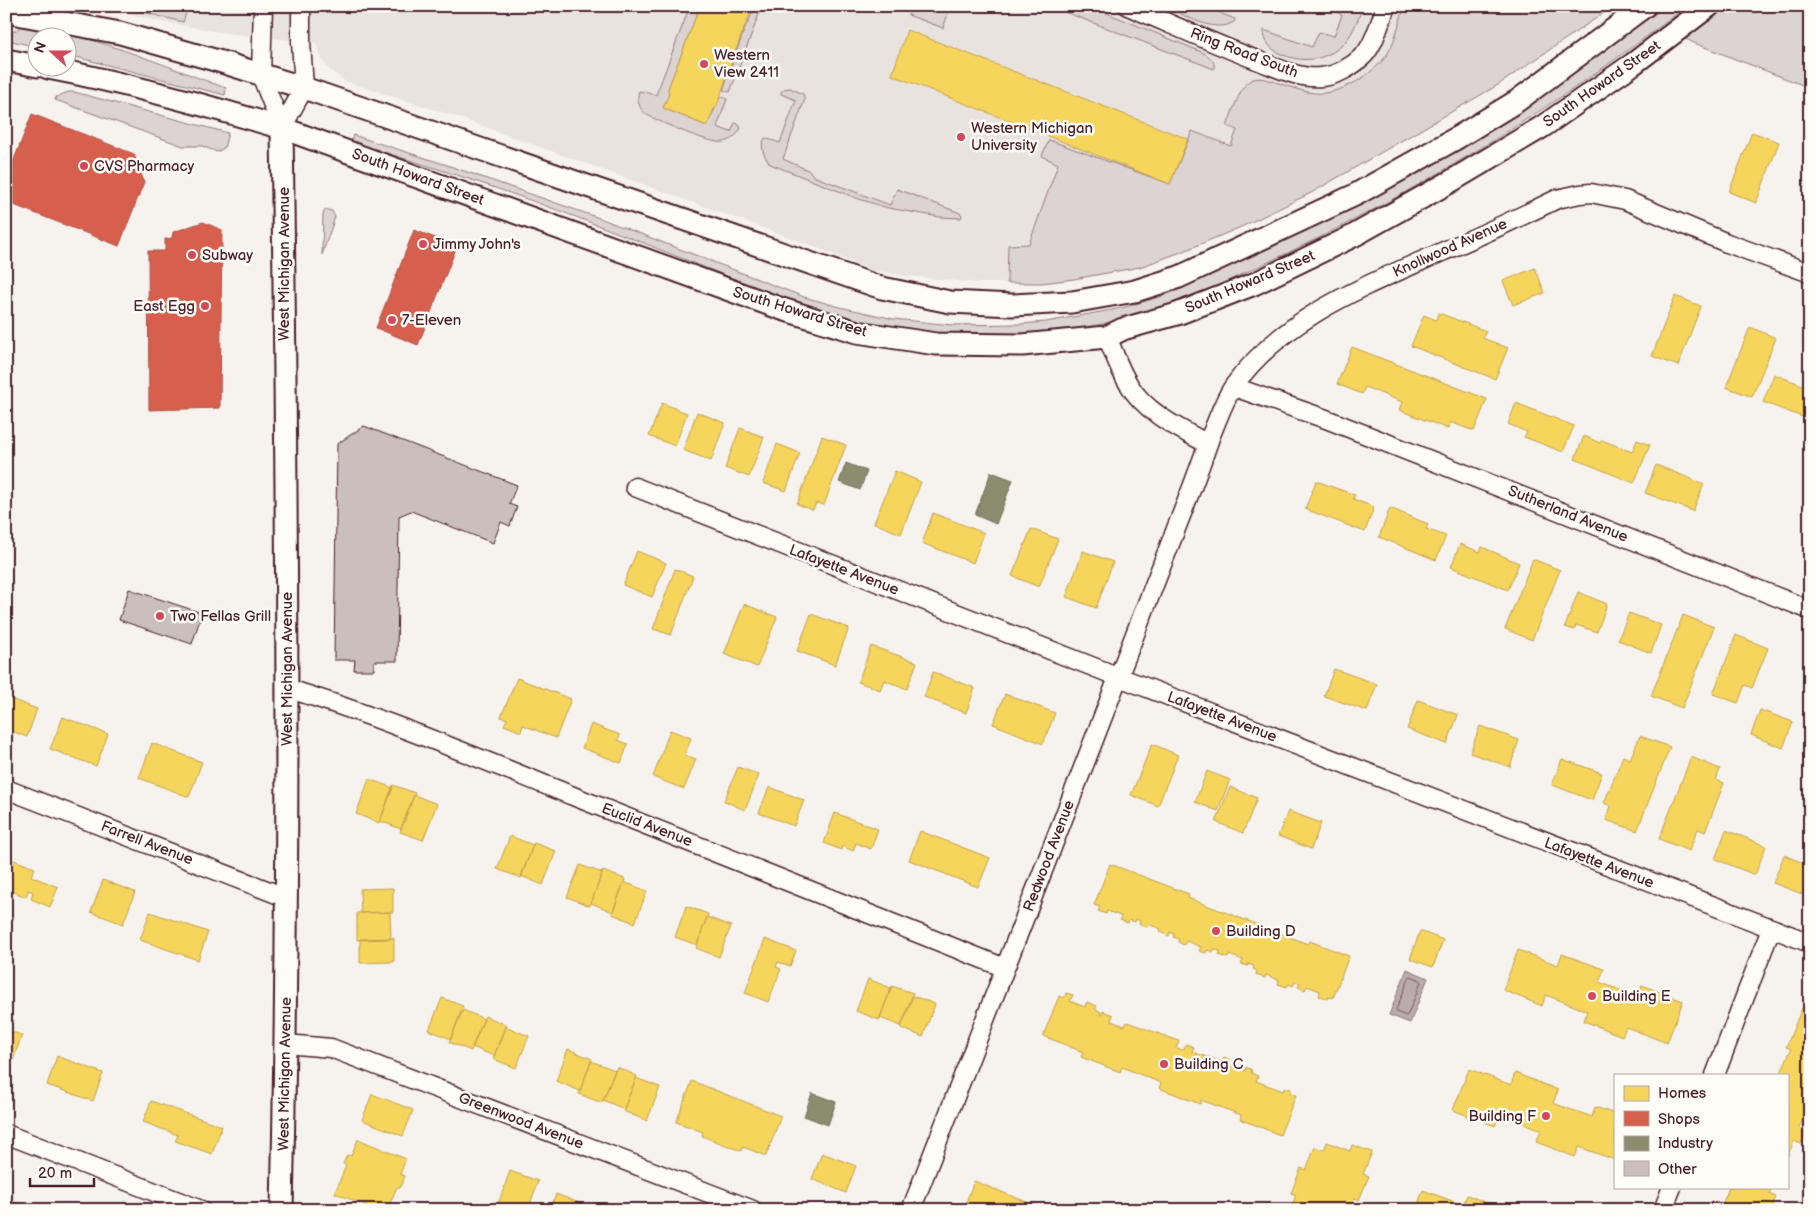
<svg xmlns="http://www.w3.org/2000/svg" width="1816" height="1216" font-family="'Balsamiq Sans',sans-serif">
<rect width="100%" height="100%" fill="#f6f3ef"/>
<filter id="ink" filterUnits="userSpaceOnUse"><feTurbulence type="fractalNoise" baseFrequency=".02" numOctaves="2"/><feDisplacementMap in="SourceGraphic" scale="10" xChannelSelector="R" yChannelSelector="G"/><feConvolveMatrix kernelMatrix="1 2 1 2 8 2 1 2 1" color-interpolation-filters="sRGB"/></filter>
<g filter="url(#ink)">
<!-- built -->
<path fill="#e9e3e0" d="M 100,6 L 1614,6 L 1498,85 L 1311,193 L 1241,227 L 1184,251 L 1140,267 L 1074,279 L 1042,283 L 977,283 L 907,276 L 871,270 L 810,245 L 457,117 L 344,81 L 330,70 L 323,62 L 316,43 L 225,33 L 157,21 Z"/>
<!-- green -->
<path fill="#dcd4d2" stroke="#937a7e" d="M 118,6 L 191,6 L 187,10 L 183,22 Z
M 690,6 L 700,6 L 668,89 L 669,94 L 663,108 L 707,126 C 711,115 717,107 720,96 L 727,99 L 717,127 L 731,132 L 735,123 L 738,124 L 741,128 C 737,135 732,140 724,142 C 711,145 660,122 647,115 C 639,109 636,100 639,91 L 656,95 Z
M 755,6 L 762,6 L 730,92 L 723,90 L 746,25 L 748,23 Z
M 911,6 L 951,6 L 943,28 L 908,15 Z
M 1049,6 L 1090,6 L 1204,53 C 1210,57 1216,62 1214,69 Z
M 1164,6 L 1202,6 L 1235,19 L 1235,21 C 1216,36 1183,14 1164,6 Z
M 1338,6 L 1363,6 C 1358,20 1352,37 1340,47 C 1323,61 1301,63 1281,54 C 1270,49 1264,42 1264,30 L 1312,47 L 1319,32 L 1334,36 L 1342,15 L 1336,12 Z
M 1405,6 L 1614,6 L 1498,85 L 1311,193 L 1241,227 L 1184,251 L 1140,267 L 1074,279 L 1042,283 L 1007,283 L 1008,245 L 1029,244 L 1058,164 L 1042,156 L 1049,140 L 1170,184 L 1192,131 L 1231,146 L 1237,130 L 1227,126 C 1232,114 1240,85 1251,80 C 1261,75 1274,82 1284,85 C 1294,88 1304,92 1314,93 C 1339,96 1375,74 1388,53 C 1396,39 1399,21 1405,6 Z
M 1666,6 L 1687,6 C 1556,107 1414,195 1264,264 C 1220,284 1176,307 1128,318 C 1046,339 951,342 868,324 C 835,317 802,305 771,293 C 727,277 684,259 641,242 C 547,205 449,170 351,143 L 353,135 L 444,164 L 602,219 L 804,297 L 840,307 L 894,319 L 952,325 L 1021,324 L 1046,322 L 1122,308 L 1163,296 L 1311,227 L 1562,80 Z
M 1722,6 L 1810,6 L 1810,88 L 1694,43 L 1682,37 Z
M 20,27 C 88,31 161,65 226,88 L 225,95 L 68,55 L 68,38 L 38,38 L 37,47 L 12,41 L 11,39 L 12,33 Z
M 790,88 L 803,94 L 805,99 L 783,159 L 810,171 L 813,176 L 890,205 L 897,189 L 960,213 L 962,215 L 961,218 L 940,217 L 888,208 L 859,199 L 770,164 C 764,156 759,147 765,138 L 780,143 L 796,100 L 781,94 L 781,92 L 784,89 Z
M 68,92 L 74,92 L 228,133 L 224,148 L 217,152 L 202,146 L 183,146 L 55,100 L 56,97 Z
M 325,209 L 332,211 L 335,217 L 322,255 L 323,215 Z"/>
<!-- water -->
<path fill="#bbabac" stroke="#8e7378" d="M 1407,969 L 1428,978 L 1410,1023 L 1389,1015 Z"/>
<!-- homes -->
<path fill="#f6d55c" stroke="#c29e4d" d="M 700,6 L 753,6 L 735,52 L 717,106 L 714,109 L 707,126 L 663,108 L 669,94 L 668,89 Z
M 907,30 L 1188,139 L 1170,184 L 892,75 Z
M 1752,132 L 1779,142 L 1756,203 L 1729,192 Z
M 1535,268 L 1545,293 L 1513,305 L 1503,281 Z
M 1675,296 L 1701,306 L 1678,366 L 1652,356 Z
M 1439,313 L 1486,331 L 1483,338 L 1508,348 L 1495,379 L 1411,346 L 1424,315 L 1436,320 Z
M 1750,327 L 1776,338 L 1752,397 L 1726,387 Z
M 1352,347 L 1487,399 L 1474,431 L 1450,422 L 1448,429 L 1399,410 L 1402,402 L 1365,387 L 1362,394 L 1337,384 Z
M 1774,374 L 1810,388 L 1810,420 L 1763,402 Z
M 662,403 L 687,413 L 675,446 L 649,436 Z
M 1516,403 L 1574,426 L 1563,452 L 1524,437 L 1527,432 L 1508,424 Z
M 697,412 L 725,423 L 711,461 L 683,450 Z
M 740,428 L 764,437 L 749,477 L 725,468 Z
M 822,436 L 846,445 L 824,505 L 816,503 L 813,510 L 797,504 Z
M 1584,436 L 1600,443 L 1602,440 L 1632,452 L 1637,440 L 1650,445 L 1634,483 L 1575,459 Z
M 777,444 L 800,453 L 786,491 L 763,483 Z
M 1656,465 L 1704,484 L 1693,511 L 1645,493 Z
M 895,471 L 921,482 L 901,534 L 874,523 Z
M 1316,481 L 1355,495 L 1353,499 L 1374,507 L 1365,532 L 1305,509 Z
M 1390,508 L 1428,524 L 1426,529 L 1446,536 L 1436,560 L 1379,537 Z
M 933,513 L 984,533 L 973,563 L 922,543 Z
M 1031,529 L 1058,539 L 1039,587 L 1012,576 Z
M 1460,544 L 1480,552 L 1482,547 L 1519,563 L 1508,590 L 1451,567 Z
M 637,551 L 666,563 L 652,597 L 623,585 Z
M 1083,551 L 1113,562 L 1096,608 L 1066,597 Z
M 1533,559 L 1560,570 L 1532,640 L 1505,629 Z
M 675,569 L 693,576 L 671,635 L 653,629 Z
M 1578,592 L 1607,604 L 1597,632 L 1576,625 L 1574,630 L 1565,627 Z
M 744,604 L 777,617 L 757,667 L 724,654 Z
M 1629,613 L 1661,625 L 1651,653 L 1618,640 Z
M 811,614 L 849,628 L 835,665 L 797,651 Z
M 1683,615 L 1714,627 L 1682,708 L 1651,696 Z
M 1736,635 L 1768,648 L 1752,688 L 1745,685 L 1738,703 L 1713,694 Z
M 871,646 L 917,662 L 907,689 L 884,680 L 880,690 L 858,682 Z
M 1334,669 L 1377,684 L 1367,711 L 1324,696 Z
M 933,672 L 975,688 L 966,713 L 924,697 Z
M 517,678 L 571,699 L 556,738 L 523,725 L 521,732 L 504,725 L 507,719 L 501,717 Z
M 1005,694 L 1055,713 L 1043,744 L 993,724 Z
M 6,697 L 37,709 L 27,737 L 6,729 Z
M 1418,700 L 1458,715 L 1447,744 L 1407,729 Z
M 1760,710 L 1793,722 L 1783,748 L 1751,735 Z
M 63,717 L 108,734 L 96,766 L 50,749 Z
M 591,724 L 620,735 L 618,740 L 628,744 L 621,763 L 582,748 Z
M 1480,726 L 1519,740 L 1510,767 L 1470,753 Z
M 670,730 L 691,738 L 685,755 L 696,759 L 684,789 L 653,777 Z
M 1640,736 L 1670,747 L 1637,831 L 1606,820 L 1611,806 L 1604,803 L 1623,756 L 1630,759 Z
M 152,743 L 202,762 L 189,797 L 139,778 Z
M 1152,744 L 1178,755 L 1158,806 L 1131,795 Z
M 1691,757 L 1720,769 L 1716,780 L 1724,783 L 1705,832 L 1698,829 L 1689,851 L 1659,839 Z
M 1562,759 L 1602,773 L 1592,800 L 1552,785 Z
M 738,767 L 759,775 L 745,810 L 724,801 Z
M 1207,771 L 1230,780 L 1218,811 L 1195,802 Z
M 369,779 L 393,788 L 379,823 L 356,814 Z
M 393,785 L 415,793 L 401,829 L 380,821 Z
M 769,787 L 804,800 L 794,826 L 759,813 Z
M 1230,787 L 1257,798 L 1243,833 L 1216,822 Z
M 414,795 L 437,804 L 423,840 L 400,832 Z
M 1288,811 L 1321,823 L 1311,849 L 1278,836 Z
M 835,813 L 878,829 L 871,849 L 856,843 L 853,851 L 842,846 L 841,850 L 824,843 Z
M 1726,830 L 1766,846 L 1755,875 L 1715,859 Z
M 920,831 L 990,858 L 978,887 L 909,860 Z
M 510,836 L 533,845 L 521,878 L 497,869 Z
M 534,843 L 556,851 L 543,885 L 521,876 Z
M 1784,855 L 1810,866 L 1810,897 L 1773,883 Z
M 6,857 L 35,868 L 31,876 L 58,887 L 50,907 L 31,899 L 33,892 L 28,890 L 26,897 L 9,890 L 6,897 Z
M 1110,864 L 1189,894 L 1188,898 L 1308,944 L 1310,941 L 1349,956 L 1333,998 L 1328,997 L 1328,999 L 1319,996 L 1320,991 L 1307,986 L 1305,990 L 1298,987 L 1300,983 L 1295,982 L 1293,986 L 1289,984 L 1287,987 L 1278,984 L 1279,980 L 1266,975 L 1265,978 L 1256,975 L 1257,971 L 1253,969 L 1254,966 L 1248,964 L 1248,966 L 1241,964 L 1243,960 L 1229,955 L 1228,958 L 1219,955 L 1220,951 L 1214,949 L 1213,952 L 1207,950 L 1206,953 L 1199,951 L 1201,947 L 1186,941 L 1184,945 L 1178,942 L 1179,939 L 1173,937 L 1174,934 L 1170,932 L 1169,936 L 1160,932 L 1161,929 L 1148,924 L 1147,927 L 1139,924 L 1140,921 L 1136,919 L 1135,922 L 1129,920 L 1128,923 L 1120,920 L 1121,916 L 1107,911 L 1106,914 L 1098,911 L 1100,907 L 1094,905 Z
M 580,865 L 602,873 L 590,906 L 567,897 Z
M 603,871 L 625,879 L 613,912 L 591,903 Z
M 103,880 L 135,892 L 123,924 L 91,912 Z
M 624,882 L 647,891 L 635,923 L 612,914 Z
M 393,888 L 393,912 L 361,913 L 360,889 Z
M 686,906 L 708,914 L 697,945 L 675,937 Z
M 150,912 L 208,932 L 198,960 L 140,940 Z
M 390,912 L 391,939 L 357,940 L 357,913 Z
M 707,917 L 731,926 L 719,957 L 696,948 Z
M 1420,931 L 1443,940 L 1433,967 L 1410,959 Z
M 394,938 L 394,962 L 360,963 L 360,939 Z
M 765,939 L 796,951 L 790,966 L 778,962 L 776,967 L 781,969 L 768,1002 L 745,993 Z
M 1518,950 L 1558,965 L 1562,954 L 1604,969 L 1599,982 L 1638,997 L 1642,985 L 1683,1001 L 1667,1043 L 1626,1027 L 1622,1036 L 1584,1021 L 1587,1011 L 1546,995 L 1542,1006 L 1503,990 Z
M 868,979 L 891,988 L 879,1020 L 856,1011 Z
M 892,986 L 913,993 L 901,1026 L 880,1018 Z
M 1066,993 L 1073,995 L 1070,1001 L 1085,1007 L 1087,1002 L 1097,1006 L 1095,1009 L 1101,1012 L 1100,1015 L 1102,1015 L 1103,1011 L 1113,1015 L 1111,1021 L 1125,1026 L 1127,1022 L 1179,1041 L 1176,1048 L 1183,1050 L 1186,1044 L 1194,1047 L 1192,1052 L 1222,1062 L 1224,1057 L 1231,1060 L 1229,1065 L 1245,1071 L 1246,1067 L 1252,1070 L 1251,1073 L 1258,1076 L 1256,1081 L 1283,1091 L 1285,1087 L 1291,1089 L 1290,1093 L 1296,1095 L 1280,1135 L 1240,1119 L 1241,1115 L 1201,1100 L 1200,1104 L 1159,1088 L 1161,1083 L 1122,1067 L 1120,1072 L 1081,1057 L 1083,1052 L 1043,1036 L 1059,996 L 1064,998 Z
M 913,996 L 935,1004 L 923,1037 L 901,1028 Z
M 442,998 L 463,1006 L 451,1039 L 429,1030 Z
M 1802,1008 L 1810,1011 L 1810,1106 L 1809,1106 L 1799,1128 L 1807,1130 L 1801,1144 L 1794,1141 L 1787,1157 L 1787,1075 L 1780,1075 L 1791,1049 L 1786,1047 Z
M 463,1010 L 484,1019 L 471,1051 L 449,1042 Z
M 485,1016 L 507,1025 L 494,1056 L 472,1047 Z
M 505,1026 L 529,1036 L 516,1068 L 493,1059 Z
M 6,1030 L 22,1035 L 12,1063 L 6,1061 Z
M 568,1049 L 592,1059 L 580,1091 L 556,1081 Z
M 57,1056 L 103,1073 L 93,1101 L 47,1085 Z
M 591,1061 L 615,1070 L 602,1103 L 579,1094 Z
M 617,1067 L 637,1076 L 624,1109 L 603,1100 Z
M 1469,1069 L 1511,1085 L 1515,1073 L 1558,1090 L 1553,1103 L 1592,1117 L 1595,1107 L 1615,1114 L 1615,1160 L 1579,1147 L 1575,1157 L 1536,1142 L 1541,1130 L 1500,1114 L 1495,1126 L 1453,1110 Z
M 636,1078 L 660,1087 L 647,1121 L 623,1111 Z
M 692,1081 L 781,1116 L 766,1156 L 743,1147 L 741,1151 L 702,1136 L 703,1132 L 676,1122 Z
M 372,1094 L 413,1110 L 403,1136 L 362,1120 Z
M 151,1101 L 222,1126 L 212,1154 L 175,1141 L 178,1135 L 143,1122 Z
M 358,1139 L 406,1159 L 400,1174 L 405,1176 L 400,1188 L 397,1187 L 387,1210 L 377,1210 L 335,1193 L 346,1165 L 343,1164 L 347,1155 L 351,1156 Z
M 1327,1142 L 1350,1151 L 1352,1145 L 1372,1152 L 1363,1174 L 1369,1176 L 1359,1200 L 1355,1198 L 1350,1210 L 1290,1210 L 1296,1195 L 1291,1193 L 1301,1168 L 1306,1170 L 1315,1147 L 1324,1150 Z
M 822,1153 L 856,1166 L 846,1193 L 812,1179 Z
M 510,1171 L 538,1181 L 528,1210 L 496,1210 Z
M 974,1181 L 1047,1210 L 963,1210 Z
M 1729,1187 L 1772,1187 L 1769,1194 L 1776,1197 L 1771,1210 L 1725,1210 L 1721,1208 Z
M 1423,1190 L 1463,1205 L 1467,1195 L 1505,1210 L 1416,1210 Z
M 556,1194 L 582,1204 L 580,1210 L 550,1210 Z
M 6,1199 L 36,1210 L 6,1210 Z"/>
<!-- shops -->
<path fill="#d6604d" stroke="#ac4c43" d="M 32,114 L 134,154 L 144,182 L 119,246 L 6,202 L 6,180 Z
M 203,222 L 222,230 L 220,408 L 149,410 L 148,251 L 165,251 L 165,239 L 172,238 L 173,232 Z
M 414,230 L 457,246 L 418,345 L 376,328 Z"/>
<!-- industry -->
<path fill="#8c8c6e" stroke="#786b5a" d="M 846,463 L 867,471 L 860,490 L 839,482 Z
M 991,472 L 1013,480 L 996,524 L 975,515 Z
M 812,1093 L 836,1102 L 828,1125 L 804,1116 Z"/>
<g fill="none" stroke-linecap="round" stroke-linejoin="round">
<!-- shore -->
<path stroke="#77575f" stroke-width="1" d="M 1411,976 L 1420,980 L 1421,982 L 1408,1014 L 1406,1016 L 1397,1012 L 1396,1010 L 1409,978 Z"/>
</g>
<!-- building -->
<path fill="#cbbfbe" stroke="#4a1f2b" d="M 364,426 L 517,485 L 509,504 L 517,507 L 510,526 L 501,522 L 493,543 L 411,511 L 399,516 L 397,661 L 374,661 L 374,670 L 354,670 L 355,660 L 334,660 L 337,444 Z
M 129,589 L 202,613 L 192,644 L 119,620 Z"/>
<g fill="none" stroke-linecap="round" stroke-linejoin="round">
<!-- minor casing -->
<g stroke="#4a1f2b" stroke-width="21">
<path id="minor" d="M 263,6 L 261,75 L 282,128
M 1128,6 C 1173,25 1217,45 1262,62 C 1280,69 1301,79 1321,77 C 1337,76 1353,66 1364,55 C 1374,45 1381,20 1386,6
M 282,128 L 304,88 L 301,42 L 301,6
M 1107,337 C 1114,352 1119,369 1128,383 C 1144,412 1180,429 1208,444
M 1234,387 L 1326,419 L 1810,610
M 635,487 L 1119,677 L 1810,943
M 286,688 C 384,718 478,758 573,796 C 717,853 861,910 1005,968
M 6,789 L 287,898
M 286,1044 L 331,1048 L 753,1210
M 1715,1075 L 1771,929
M 6,1134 L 201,1210
M 911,1210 L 1186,503 C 1195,480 1203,458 1211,435 C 1218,419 1223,402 1233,387 C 1283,316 1368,285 1444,251 C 1482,235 1520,217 1557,199 L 1580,194 L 1591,193 L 1625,200 L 1727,243 L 1810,273
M 1663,1210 L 1672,1187"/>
</g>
<!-- tertiary casing -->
<g stroke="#4a1f2b" stroke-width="25">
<path id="tertiary" d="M 6,12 L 120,33 L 225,63 L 304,88 L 882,288 L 950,302 L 1012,305 L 1072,302 L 1135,291 L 1179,277 L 1355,195 L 1455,139 L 1517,101 L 1645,6
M 6,60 L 38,66
M 48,68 C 127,83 205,105 282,128 L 782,309 L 857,332 L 936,344 L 1022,345 L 1107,337 L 1123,329 L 1177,314 L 1254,284 L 1353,236 L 1448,183 L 1542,127 L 1633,64 L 1709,6
M 282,1210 C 290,849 287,488 282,128"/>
</g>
<!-- minor -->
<use href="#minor" stroke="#fdfcf7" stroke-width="18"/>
<!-- tertiary -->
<use href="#tertiary" stroke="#fdfcf7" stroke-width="21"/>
</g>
</g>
<!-- markers -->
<g fill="#d1495b" stroke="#fdfcf7" stroke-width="2">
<circle cx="704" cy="64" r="5"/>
<circle cx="961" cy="137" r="5"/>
<circle cx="84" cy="166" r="5"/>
<circle cx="423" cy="244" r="5"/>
<circle cx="192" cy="255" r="5"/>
<circle cx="205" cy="306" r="5"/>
<circle cx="392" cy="320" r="5"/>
<circle cx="160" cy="616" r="5"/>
<circle cx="1216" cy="931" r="5"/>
<circle cx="1592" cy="996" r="5"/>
<circle cx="1164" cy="1064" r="5"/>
<circle cx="1546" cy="1116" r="5"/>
</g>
<g text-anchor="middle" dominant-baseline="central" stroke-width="5" stroke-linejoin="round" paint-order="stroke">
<!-- street labels -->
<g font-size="15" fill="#4a1f2b" stroke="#fdfcf7">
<text transform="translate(1244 53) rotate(21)">Ring Road South</text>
<text transform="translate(1602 84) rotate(-35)">South Howard Street</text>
<text transform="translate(418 177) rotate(20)">South Howard Street</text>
<text transform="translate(1450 248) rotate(-24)">Knollwood Avenue</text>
<text transform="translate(284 264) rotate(-90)">West Michigan Avenue</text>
<text transform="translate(1250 282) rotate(-23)">South Howard Street</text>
<text transform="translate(800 312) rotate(17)">South Howard Street</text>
<text transform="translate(1568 514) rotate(22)">Sutherland Avenue</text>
<text transform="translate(844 570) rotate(21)">Lafayette Avenue</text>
<text transform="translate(287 669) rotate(-90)">West Michigan Avenue</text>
<text transform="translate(1222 717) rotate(21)">Lafayette Avenue</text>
<text transform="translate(647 825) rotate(21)">Euclid Avenue</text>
<text transform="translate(147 843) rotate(21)">Farrell Avenue</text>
<text transform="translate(1049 856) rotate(-69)">Redwood Avenue</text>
<text transform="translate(1599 863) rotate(21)">Lafayette Avenue</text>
<text transform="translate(285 1074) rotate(-89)">West Michigan Avenue</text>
<text transform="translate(521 1121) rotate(21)">Greenwood Avenue</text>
</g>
<!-- poi labels -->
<g font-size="15" fill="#4a1f2b" stroke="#fdfcf7" text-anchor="start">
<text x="714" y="55">Western<tspan x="714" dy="17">View 2411</tspan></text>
<text x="971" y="128">Western Michigan<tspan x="971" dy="17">University</tspan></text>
<text x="94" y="166">CVS Pharmacy</text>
<text x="433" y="244">Jimmy John's</text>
<text x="202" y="255">Subway</text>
<text x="195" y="306" text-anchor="end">East Egg</text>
<text x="402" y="320">7-Eleven</text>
<text x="170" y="616">Two Fellas Grill</text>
<text x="1226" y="931">Building D</text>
<text x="1602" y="996">Building E</text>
<text x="1174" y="1064">Building C</text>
<text x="1536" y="1116" text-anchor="end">Building F</text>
</g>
</g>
<!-- margin -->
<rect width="1816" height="1216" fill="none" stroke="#fdfcf7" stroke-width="25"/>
<rect x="12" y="12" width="1791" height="1191" fill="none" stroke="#4a1f2b" stroke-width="2" filter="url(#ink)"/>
<!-- legend -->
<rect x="1614" y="1074" width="175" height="115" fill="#fdfcf7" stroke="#b5a4a5"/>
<rect x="1624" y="1086" width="25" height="15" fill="#f6d55c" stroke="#b5a4a5"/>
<text x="1658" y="1098" font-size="15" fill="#4a1f2b">Homes</text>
<rect x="1624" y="1111" width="25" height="15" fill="#d6604d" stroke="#b5a4a5"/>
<text x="1658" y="1124" font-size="15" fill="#4a1f2b">Shops</text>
<rect x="1624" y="1136" width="25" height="15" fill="#8c8c6e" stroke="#b5a4a5"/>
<text x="1658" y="1148" font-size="15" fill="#4a1f2b">Industry</text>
<rect x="1624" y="1161" width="25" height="15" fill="#cbbfbe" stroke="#b5a4a5"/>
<text x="1658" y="1174" font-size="15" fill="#4a1f2b">Other</text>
<!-- north arrow -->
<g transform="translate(52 52) rotate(291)"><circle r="24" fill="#fdfcf7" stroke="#b5a4a5"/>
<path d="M0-4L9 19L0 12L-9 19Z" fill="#d1495b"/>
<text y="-8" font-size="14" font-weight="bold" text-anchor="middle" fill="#4a1f2b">N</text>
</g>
<!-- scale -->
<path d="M30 1178v8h64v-8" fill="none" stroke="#4a1f2b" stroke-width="2.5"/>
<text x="38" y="1178" font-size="15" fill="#4a1f2b" stroke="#fdfcf7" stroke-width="4" paint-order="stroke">20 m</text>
</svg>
